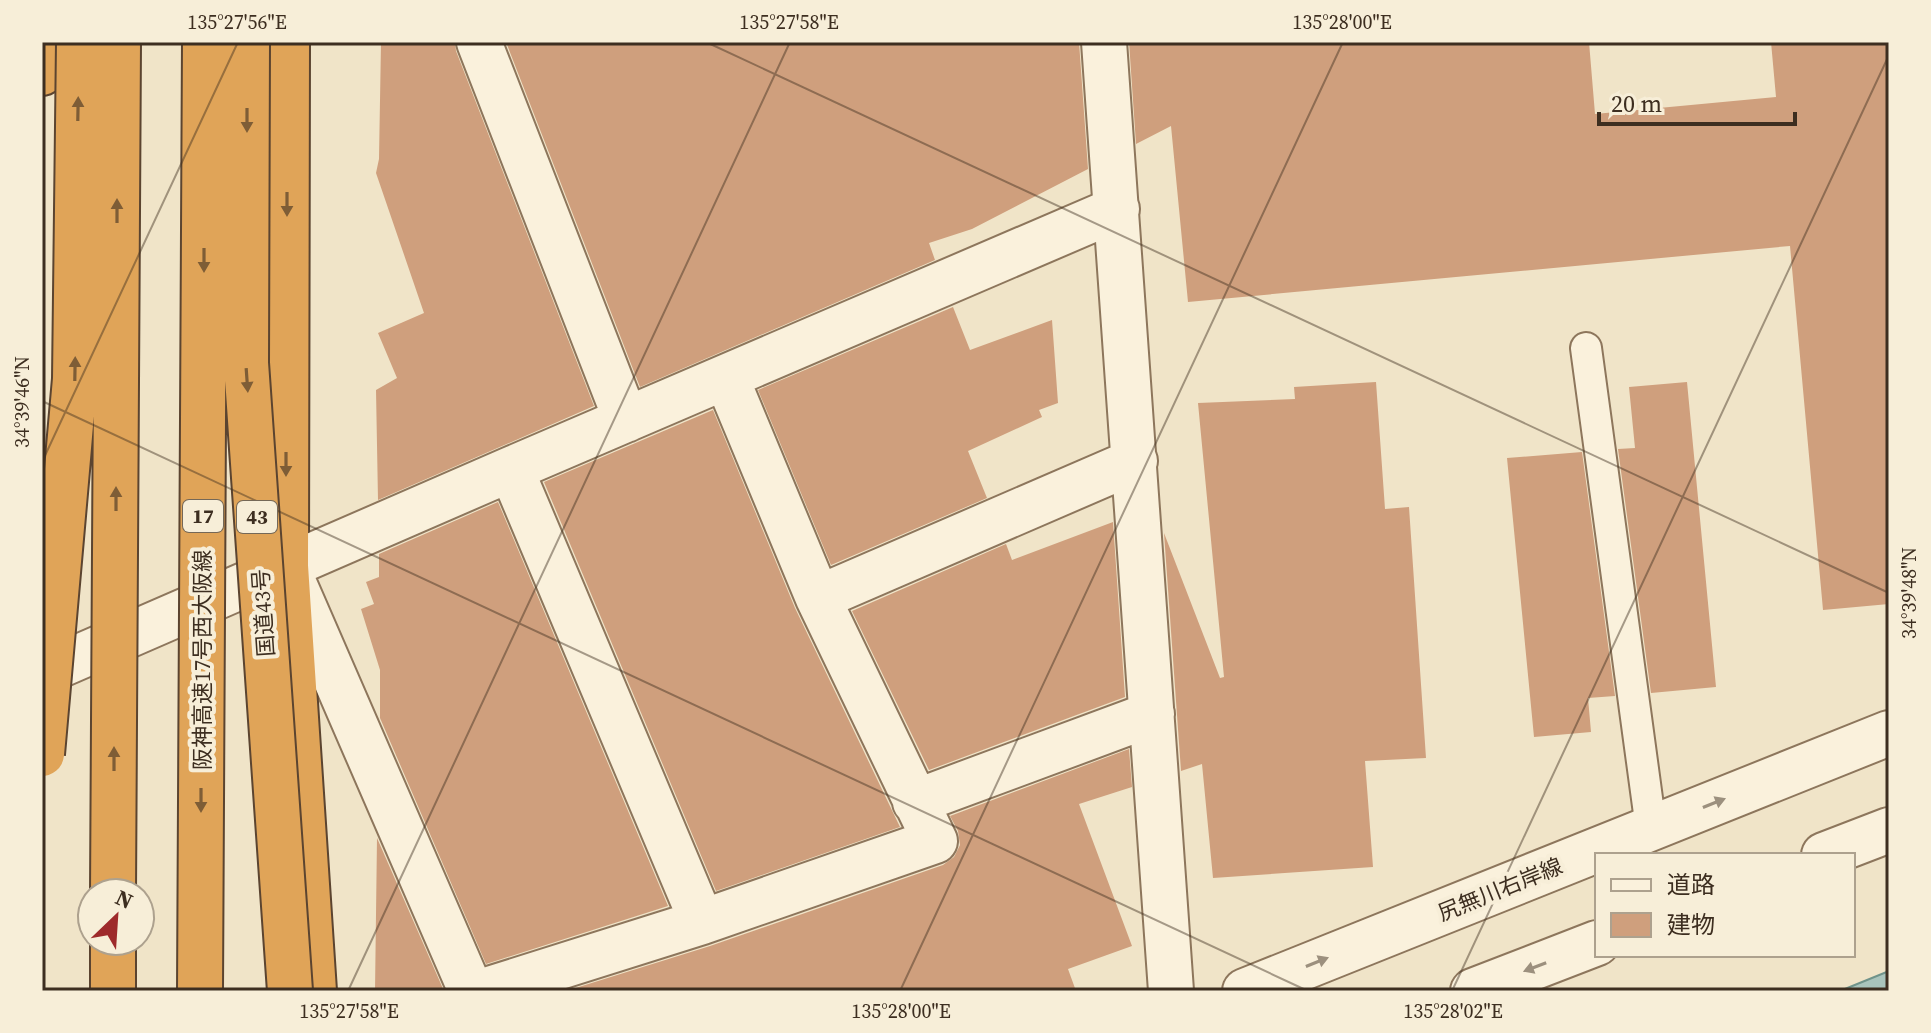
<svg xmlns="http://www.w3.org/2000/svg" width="1931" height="1033" font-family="'Source Serif 4','Noto Sans JP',serif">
<rect width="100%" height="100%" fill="#f0e4c8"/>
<!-- water -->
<path fill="#a9c4bc" stroke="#6f938a" stroke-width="2" d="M 1889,971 L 1889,991 L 1840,991 Z"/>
<!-- building -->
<path fill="#cf9f7d" d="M 381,42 L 455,42 L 456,51 L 594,406 L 378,500 L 376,390 L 397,378 L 378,333 L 424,313 L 376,173 L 379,159 Z
M 506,42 L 1079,42 L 1088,169 L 972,229 L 929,243 L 935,260 L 640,387 Z
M 1129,42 L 1589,42 L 1595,114 L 1776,97 L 1771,42 L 1889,42 L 1889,604 L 1823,610 L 1790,246 L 1188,302 L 1171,126 L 1136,144 Z
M 953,307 L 970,350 L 1052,320 L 1058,403 L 1039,410 L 1042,417 L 968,451 L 987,498 L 831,565 L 758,390 Z
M 1376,382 L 1385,509 L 1409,507 L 1426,758 L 1365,761 L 1373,867 L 1213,878 L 1202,764 L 1181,771 L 1164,533 L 1220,678 L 1224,677 L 1198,403 L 1295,399 L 1294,387 Z
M 1687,382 L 1716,687 L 1651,693 L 1618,449 L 1635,448 L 1629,387 Z
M 713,410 L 795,608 L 900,827 L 716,891 L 544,482 Z
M 1582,452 L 1615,696 L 1588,698 L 1591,732 L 1534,737 L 1507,458 Z
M 498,502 L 668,906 L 486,964 L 380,718 L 380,670 L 361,609 L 374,604 L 366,582 L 379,577 L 379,554 Z
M 1113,522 L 1125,697 L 929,770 L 852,611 L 1006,544 L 1012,560 Z
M 1129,749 L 1132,787 L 1079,804 L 1132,946 L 1068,969 L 1076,991 L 566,991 L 710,946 L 943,865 L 954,857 L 960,845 L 958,831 L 950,816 Z
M 377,838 L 444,991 L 375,991 Z"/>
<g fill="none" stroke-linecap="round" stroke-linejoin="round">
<!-- lane casing -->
<g stroke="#8d765c" stroke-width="34">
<path id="lane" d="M 1586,348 L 1651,828"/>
</g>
<!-- street casing -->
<g stroke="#8d765c" stroke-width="48">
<path id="street" d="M 479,42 L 626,420
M 1104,42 L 1171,991
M 511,469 L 702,922
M 289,572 L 471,991
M 818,598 L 1135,461
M 42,673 L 511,469 L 1117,209
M 915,802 L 1152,714
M 1824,855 L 1889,830
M 483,991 L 702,922 L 935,841 L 818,598 L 726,377
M 1245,991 L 1889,733
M 1473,991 L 1597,943"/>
</g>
<!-- highway casing -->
<g stroke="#5b4430" stroke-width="48">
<path id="highway" d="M 287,42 L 286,566 L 314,991
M 42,73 L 42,42
M 113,991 L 113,941"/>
</g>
<!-- lane -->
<use href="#lane" stroke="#faf1dc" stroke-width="30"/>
<!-- street -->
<use href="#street" stroke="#faf1dc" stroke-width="44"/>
<!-- highway -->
<use href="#highway" stroke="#e0a458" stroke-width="44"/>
<!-- highway-bridge casing -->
<g stroke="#5b4430" stroke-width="48" stroke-linecap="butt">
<path id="highway-bridge" d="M 247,42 L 246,363 L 290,991
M 42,754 L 75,379 L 79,42
M 113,893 L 118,42
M 200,991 L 205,42"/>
</g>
<!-- highway-bridge -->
<use href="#highway-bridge" stroke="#e0a458" stroke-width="44"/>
</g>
<!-- one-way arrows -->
<defs><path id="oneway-solid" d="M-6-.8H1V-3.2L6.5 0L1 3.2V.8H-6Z" transform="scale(2)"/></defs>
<g fill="#7e5d36">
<use href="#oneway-solid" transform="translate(78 109) rotate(-89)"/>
<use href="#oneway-solid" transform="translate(247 120) rotate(90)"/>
<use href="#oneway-solid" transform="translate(287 204) rotate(90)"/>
<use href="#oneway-solid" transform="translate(117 211) rotate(-90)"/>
<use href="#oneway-solid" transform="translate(204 260) rotate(90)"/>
<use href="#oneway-solid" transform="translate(75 369) rotate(-89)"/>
<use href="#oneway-solid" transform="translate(247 380) rotate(86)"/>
<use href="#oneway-solid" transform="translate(286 464) rotate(90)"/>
<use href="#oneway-solid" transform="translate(116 499) rotate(-90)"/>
<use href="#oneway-solid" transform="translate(114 759) rotate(-90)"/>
<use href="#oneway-solid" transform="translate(201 800) rotate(90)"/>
</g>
<g fill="#9c907e">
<use href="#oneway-solid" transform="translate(1714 803) rotate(-22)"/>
<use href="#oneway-solid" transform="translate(1317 962) rotate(-22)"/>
<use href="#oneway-solid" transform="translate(1535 967) rotate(159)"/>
</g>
<!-- ticks -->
<path fill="none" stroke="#3d2e20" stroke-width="2" stroke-opacity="0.45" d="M 706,42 L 1889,593M 42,401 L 1308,991M 42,462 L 238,42M 348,991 L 790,42M 900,991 L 1343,42M 1452,991 L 1889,55"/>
<g text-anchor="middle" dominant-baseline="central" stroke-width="8" stroke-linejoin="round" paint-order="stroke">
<!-- shield labels -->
<g fill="#f7eed8" stroke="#756857" stroke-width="2">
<rect x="183" y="500" width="40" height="32" rx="6"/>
<rect x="237" y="501" width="40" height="32" rx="6"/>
</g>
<g font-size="20" font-weight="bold" fill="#3d2e20">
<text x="203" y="516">17</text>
<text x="257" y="517">43</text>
</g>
<!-- street labels -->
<g font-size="22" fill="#3d2e20" stroke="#f7eed8">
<text transform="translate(263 613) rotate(-94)">国道43号</text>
<text transform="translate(202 660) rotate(-90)">阪神高速17号西大阪線</text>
<text transform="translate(1500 889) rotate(-22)">尻無川右岸線</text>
</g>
</g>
<!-- border -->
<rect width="1931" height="1033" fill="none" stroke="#f7eed8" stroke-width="88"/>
<!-- legend -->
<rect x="1595" y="853" width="260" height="104" fill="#f7eed8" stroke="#ada18e" stroke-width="2"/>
<rect x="1611" y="879" width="40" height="12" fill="#faf1dc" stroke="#ada18e" stroke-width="2"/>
<text x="1667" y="893" font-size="24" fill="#3d2e20">道路</text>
<rect x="1611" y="913" width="40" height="24" fill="#cf9f7d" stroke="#ada18e" stroke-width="2"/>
<text x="1667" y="933" font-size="24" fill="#3d2e20">建物</text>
<!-- north arrow -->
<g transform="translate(116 917) rotate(25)"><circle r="38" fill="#f7eed8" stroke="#ada18e" stroke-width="2"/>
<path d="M0-6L14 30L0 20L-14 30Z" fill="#9e2a2b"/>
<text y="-12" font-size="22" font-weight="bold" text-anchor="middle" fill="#3d2e20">N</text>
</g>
<!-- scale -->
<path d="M1599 112v12h196v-12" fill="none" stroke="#3d2e20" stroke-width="4"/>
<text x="1611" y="112" font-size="24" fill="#3d2e20" stroke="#f7eed8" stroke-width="6" paint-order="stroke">20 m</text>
<rect x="44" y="44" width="1843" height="945" fill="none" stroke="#3d2e20" stroke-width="3"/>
<g font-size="20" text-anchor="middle" fill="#3d2e20">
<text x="237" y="29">135°27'56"E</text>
<text x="789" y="29">135°27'58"E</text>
<text x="1342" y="29">135°28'00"E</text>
<text transform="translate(22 402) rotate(-90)" y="7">34°39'46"N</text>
<text transform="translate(1909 593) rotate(-90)" y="7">34°39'48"N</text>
<text x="349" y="1018">135°27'58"E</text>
<text x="901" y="1018">135°28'00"E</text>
<text x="1453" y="1018">135°28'02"E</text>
</g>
</svg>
